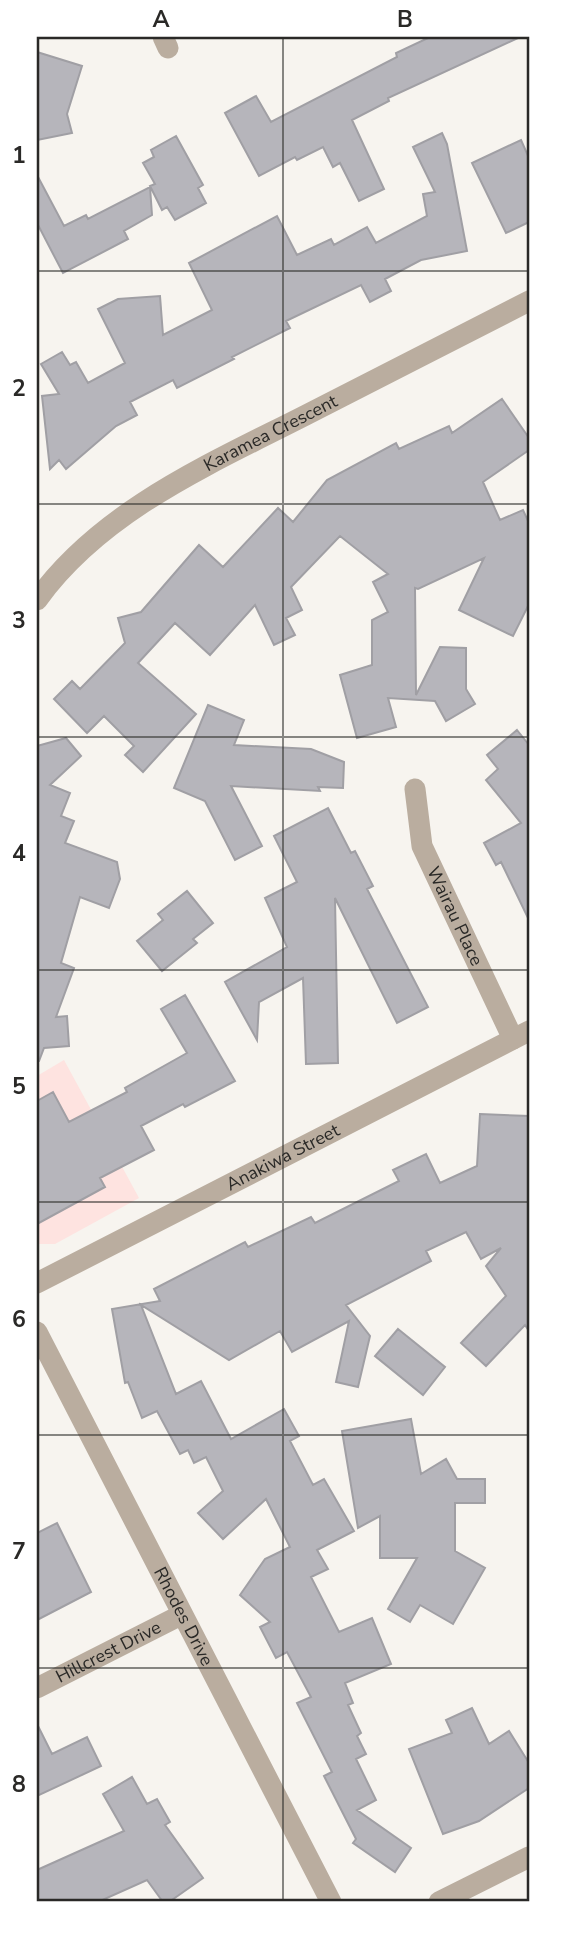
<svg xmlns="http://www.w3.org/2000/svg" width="566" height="1939" font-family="'Nunito Sans',sans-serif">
<rect width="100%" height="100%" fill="#f7f4ef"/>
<!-- commercial -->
<path fill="#fee3e0" d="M 64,1060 L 139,1198 L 55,1244 L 37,1244 L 37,1076 Z"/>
<!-- building -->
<path fill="#b6b5bb" stroke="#a09fa4" stroke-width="2" d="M 430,37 L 520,37 L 388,98 L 389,101 L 352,120 L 384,189 L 359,201 L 340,163 L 333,167 L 323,147 L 297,160 L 295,157 L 259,176 L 225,113 L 256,96 L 271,122 L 397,57 L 396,53 Z
M 37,52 L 82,66 L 67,114 L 72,133 L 37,140 Z
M 442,133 L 447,144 L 467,251 L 421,260 L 385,279 L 391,291 L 370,302 L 361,285 L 286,321 L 290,328 L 232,357 L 234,359 L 177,388 L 173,380 L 130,402 L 137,415 L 116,426 L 66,469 L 59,460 L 50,469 L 42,396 L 59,394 L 41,364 L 62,352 L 70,365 L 76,362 L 88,383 L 125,363 L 98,309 L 118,299 L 160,296 L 163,335 L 212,310 L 189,263 L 277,216 L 297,255 L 331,239 L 334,245 L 367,227 L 376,243 L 427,216 L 423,194 L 435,192 L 413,147 Z
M 176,136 L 203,185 L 198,188 L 206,203 L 175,220 L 167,207 L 162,210 L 150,186 L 155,184 L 143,163 L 154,157 L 151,150 Z
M 521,140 L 529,158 L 529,222 L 506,233 L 472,163 Z
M 37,175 L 64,226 L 86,215 L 88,219 L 150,187 L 152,215 L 124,231 L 128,239 L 63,273 L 37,223 Z
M 502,399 L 529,438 L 529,450 L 483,482 L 500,520 L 523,510 L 529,523 L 529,604 L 513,636 L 459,610 L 484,558 L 418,589 L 415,588 L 416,695 L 440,647 L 466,648 L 466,689 L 475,704 L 446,721 L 435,701 L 388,698 L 396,727 L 357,738 L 340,675 L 372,665 L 372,620 L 388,612 L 373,582 L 388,574 L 340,536 L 291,587 L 302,610 L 286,618 L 295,635 L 274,645 L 255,605 L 210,655 L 175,623 L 138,663 L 196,714 L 143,772 L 125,755 L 134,746 L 104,716 L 87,733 L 54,699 L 72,681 L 80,689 L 125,643 L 118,618 L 141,612 L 199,545 L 223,567 L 278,508 L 293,522 L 327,480 L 396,443 L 399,449 L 449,426 L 452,433 Z
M 208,705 L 244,720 L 234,745 L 311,749 L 344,762 L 343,788 L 318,787 L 320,791 L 231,786 L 262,846 L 235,860 L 205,801 L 174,788 Z
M 517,730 L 529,745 L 529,920 L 501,862 L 496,865 L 484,843 L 521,823 L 486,780 L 498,769 L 487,755 Z
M 66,738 L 81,756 L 50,785 L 70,793 L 61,816 L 74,821 L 65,843 L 117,862 L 120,879 L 109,908 L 80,897 L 61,963 L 74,968 L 56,1017 L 67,1016 L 69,1046 L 44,1048 L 39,1061 L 37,1061 L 37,746 Z
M 328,808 L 351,853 L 355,851 L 373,886 L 367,889 L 428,1007 L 397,1023 L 335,898 L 338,1063 L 306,1064 L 303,978 L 259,1002 L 257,1040 L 225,982 L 287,947 L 265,898 L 297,882 L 274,836 Z
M 187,891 L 213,923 L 193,939 L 197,943 L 162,971 L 137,941 L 163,920 L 158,914 Z
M 185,995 L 235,1081 L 185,1107 L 183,1104 L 141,1126 L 154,1150 L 100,1178 L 105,1187 L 37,1224 L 37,1101 L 53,1092 L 69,1122 L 127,1092 L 125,1088 L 187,1053 L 161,1009 Z
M 480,1114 L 529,1116 L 529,1331 L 525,1325 L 486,1366 L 461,1343 L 506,1296 L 486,1266 L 501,1248 L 481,1259 L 466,1232 L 426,1251 L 431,1261 L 346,1305 L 370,1336 L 358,1387 L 336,1382 L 349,1321 L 292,1352 L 280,1331 L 229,1360 L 141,1305 L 176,1394 L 201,1381 L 231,1439 L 284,1409 L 299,1436 L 290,1441 L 313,1485 L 324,1479 L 354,1531 L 317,1550 L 328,1569 L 311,1577 L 339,1632 L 372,1618 L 391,1664 L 345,1683 L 353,1703 L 348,1705 L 361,1733 L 357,1736 L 366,1754 L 356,1759 L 376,1800 L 357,1810 L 411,1848 L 395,1872 L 353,1843 L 356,1839 L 324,1776 L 332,1772 L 297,1703 L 311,1697 L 287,1652 L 276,1658 L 260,1627 L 270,1622 L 240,1595 L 265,1559 L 290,1547 L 266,1499 L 223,1539 L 198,1513 L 223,1491 L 206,1457 L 194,1463 L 188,1450 L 180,1454 L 157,1411 L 142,1418 L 128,1382 L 125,1383 L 112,1309 L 160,1301 L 154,1289 L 245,1242 L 248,1247 L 311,1217 L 315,1223 L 399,1181 L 393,1170 L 426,1154 L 440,1183 L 477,1166 Z
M 398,1329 L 445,1367 L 423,1395 L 375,1356 Z
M 411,1419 L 421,1474 L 446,1459 L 457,1479 L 485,1479 L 485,1503 L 455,1503 L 455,1551 L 485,1568 L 453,1624 L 420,1605 L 410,1622 L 388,1609 L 417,1558 L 380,1558 L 380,1516 L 358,1528 L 342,1431 Z
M 57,1523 L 91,1592 L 37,1620 L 37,1533 Z
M 472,1708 L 489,1744 L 509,1731 L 529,1763 L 529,1788 L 479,1821 L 443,1834 L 409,1749 L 452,1733 L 446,1720 Z
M 37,1724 L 52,1754 L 87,1737 L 101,1766 L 37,1796 Z
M 132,1777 L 147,1804 L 157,1799 L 170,1822 L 165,1825 L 203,1878 L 169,1902 L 163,1902 L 147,1880 L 98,1902 L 37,1902 L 37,1870 L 124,1831 L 103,1794 Z"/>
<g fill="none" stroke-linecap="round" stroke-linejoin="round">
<!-- minor -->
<g stroke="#baad9f" stroke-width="21">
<path d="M 163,37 L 168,48"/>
<path id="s1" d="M 37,600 C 102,510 210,464 306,415 C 380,377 455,339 529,301"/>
<path id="s2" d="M 415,789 L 422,846 L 513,1039"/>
<path id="s3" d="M 37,1283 L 529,1031"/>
<path id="s4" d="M 37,1332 L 331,1902"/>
<path id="s5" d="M 37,1688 L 181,1615"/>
<path d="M 439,1902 L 529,1857"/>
</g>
</g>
<!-- grid -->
<path fill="none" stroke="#2a2927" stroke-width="2" stroke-opacity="0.55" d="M 283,37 L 283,1902M 37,271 L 529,271M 37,504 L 529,504M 37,737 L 529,737M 37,970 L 529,970M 37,1202 L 529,1202M 37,1435 L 529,1435M 37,1668 L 529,1668"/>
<g text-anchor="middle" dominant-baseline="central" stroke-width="6" stroke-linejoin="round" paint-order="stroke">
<!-- street labels -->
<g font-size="18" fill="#2a2927" stroke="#fff">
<text stroke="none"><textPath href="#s1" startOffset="290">Karamea Crescent</textPath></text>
<text stroke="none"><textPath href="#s2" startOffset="135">Wairau Place</textPath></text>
<text stroke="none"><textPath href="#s3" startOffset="276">Anakiwa Street</textPath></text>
<text stroke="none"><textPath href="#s4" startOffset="320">Rhodes Drive</textPath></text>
<text stroke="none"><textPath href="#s5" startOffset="80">Hillcrest Drive</textPath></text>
</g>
</g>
<!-- border -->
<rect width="566" height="1939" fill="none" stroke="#ffffff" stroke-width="77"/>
<rect x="38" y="38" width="490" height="1862" fill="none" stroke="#2a2927" stroke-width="2.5"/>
<g font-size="23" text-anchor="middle" font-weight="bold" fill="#2a2927">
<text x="161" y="27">A</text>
<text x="405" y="27">B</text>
<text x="19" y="163">1</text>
<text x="19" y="396">2</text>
<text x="19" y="628">3</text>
<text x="19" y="861">4</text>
<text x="19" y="1094">5</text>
<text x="19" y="1327">6</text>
<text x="19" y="1559">7</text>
<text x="19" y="1792">8</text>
</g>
</svg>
